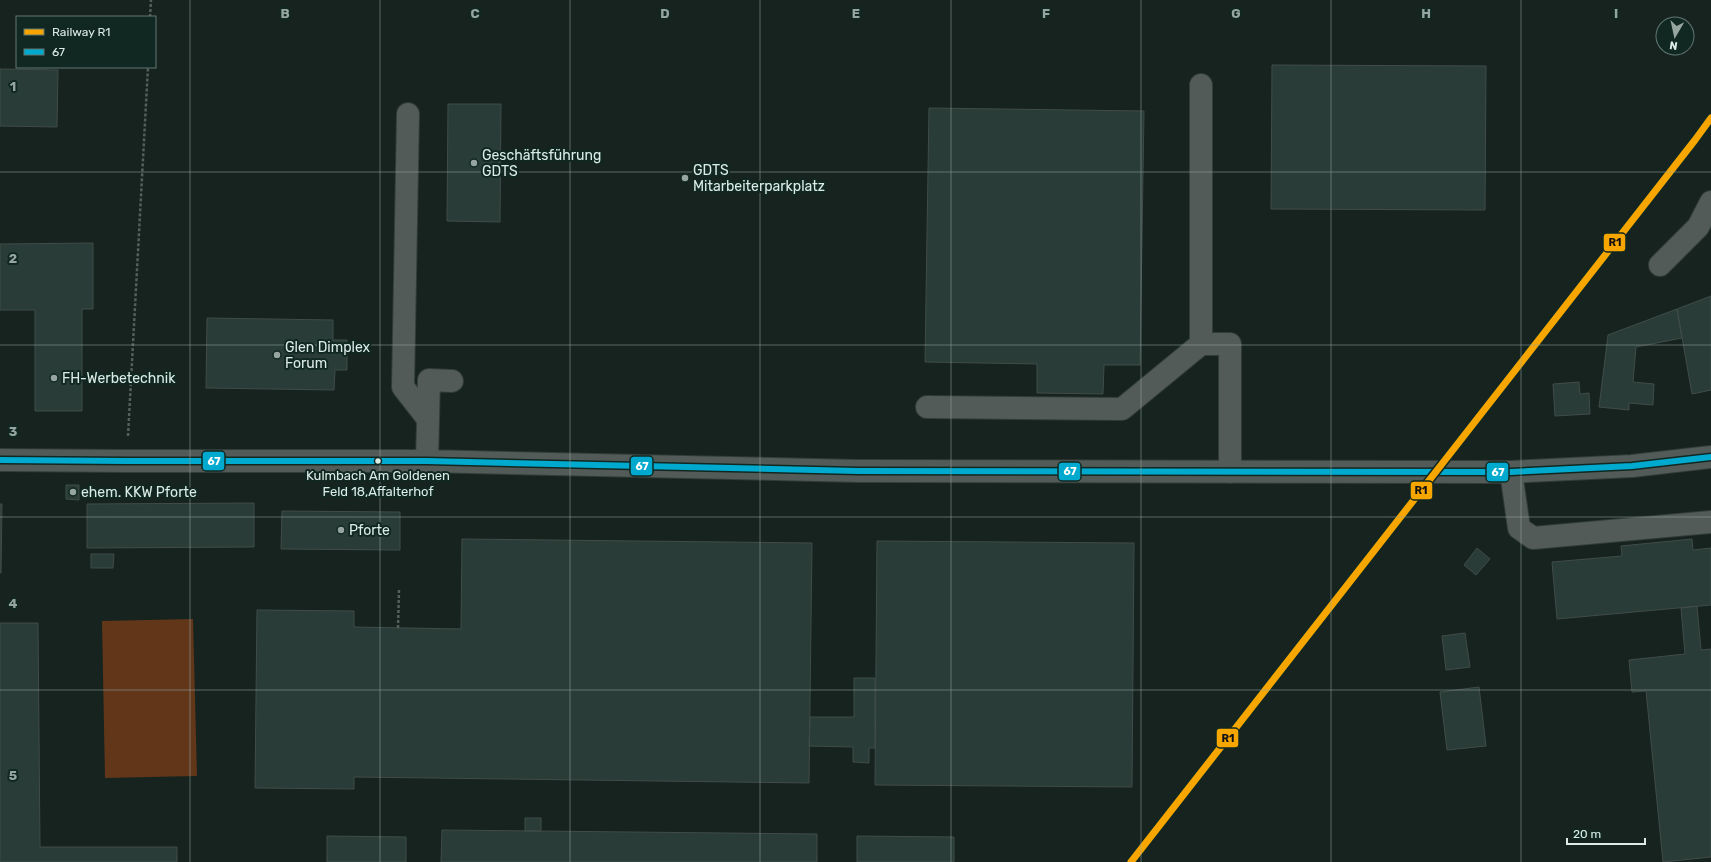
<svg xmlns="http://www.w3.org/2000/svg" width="1711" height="862" font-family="Rubik,sans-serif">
<rect width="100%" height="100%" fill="#16231f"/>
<!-- green -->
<path fill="#613619" d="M 193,619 L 197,776 L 105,778 L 102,621 Z"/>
<!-- building -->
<path fill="#293c37" stroke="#414c48" d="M 1272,65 L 1486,66 L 1485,210 L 1271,209 Z
M 0,69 L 58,70 L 57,127 L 0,126 Z
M 448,104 L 501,104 L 500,222 L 447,221 Z
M 929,108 L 1144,111 L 1140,365 L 1104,365 L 1103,394 L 1037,393 L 1037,364 L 925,362 Z
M 93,243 L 93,309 L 82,309 L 82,411 L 35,411 L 35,310 L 0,310 L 0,244 Z
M 1711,296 L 1711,390 L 1692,394 L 1677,309 Z
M 1677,309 L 1682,338 L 1636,347 L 1633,382 L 1654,384 L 1653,405 L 1629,403 L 1629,410 L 1599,407 L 1608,335 Z
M 207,318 L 333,320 L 333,340 L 347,340 L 347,370 L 335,370 L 334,390 L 206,388 Z
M 1579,382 L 1580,394 L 1589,393 L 1590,414 L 1555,416 L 1553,384 Z
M 66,485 L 79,485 L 79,500 L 66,499 Z
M 254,503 L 254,547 L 87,548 L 87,504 Z
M 0,504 L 2,504 L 1,573 L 0,573 Z
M 282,511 L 400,512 L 400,550 L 281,549 Z
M 462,539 L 812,543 L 809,783 L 354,777 L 354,789 L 255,788 L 257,610 L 354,611 L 354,627 L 461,629 Z
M 1692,539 L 1693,550 L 1711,548 L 1711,605 L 1557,619 L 1552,562 L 1622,556 L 1621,546 Z
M 877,541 L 1134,543 L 1132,787 L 875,785 Z
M 1477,548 L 1490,559 L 1476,575 L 1464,565 Z
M 91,554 L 114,554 L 113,568 L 91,568 Z
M 1697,606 L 1701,650 L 1711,649 L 1711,857 L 1663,862 L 1646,691 L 1632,692 L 1629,660 L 1685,654 L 1681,608 Z
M 0,623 L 38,623 L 40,847 L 177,847 L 177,862 L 0,862 Z
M 1465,633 L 1470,667 L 1446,670 L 1442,636 Z
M 854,678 L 875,678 L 875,748 L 869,748 L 869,763 L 853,762 L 853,747 L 809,746 L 810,717 L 854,717 Z
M 1479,687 L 1486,746 L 1447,750 L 1440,692 Z
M 525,818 L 541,818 L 541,831 L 525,831 Z
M 442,830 L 817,834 L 817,862 L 441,862 Z
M 327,836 L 406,837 L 406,862 L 327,862 Z
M 857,836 L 954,837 L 954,862 L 857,862 Z"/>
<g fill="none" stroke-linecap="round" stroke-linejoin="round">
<!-- minor casing -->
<g stroke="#323c39" stroke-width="24">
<path id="minor" d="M 1201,85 L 1201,344 L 1230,344 L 1230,472
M 408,114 L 403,387 L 428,419
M 1660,265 L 1698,227 L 1711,202
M 927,407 L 1122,409 L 1201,344
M 0,460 L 126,461 L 427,461 L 858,471 L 1511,472 L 1632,466 L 1711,457
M 427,461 L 429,380 L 452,381
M 1511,472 L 1519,528 L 1533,538 L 1711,522"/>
</g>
<!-- path -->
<path stroke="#555f5b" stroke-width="2.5" stroke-dasharray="3 2" stroke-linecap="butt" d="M 150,17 L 151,0
M 128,436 L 148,67
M 398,628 L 399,590"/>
<!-- minor -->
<use href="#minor" stroke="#525b58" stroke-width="22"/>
<!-- bus-1 casing -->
<g stroke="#112822" stroke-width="9">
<path id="bus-1" d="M 0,460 L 126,461 L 427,461 L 858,471 L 1511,472 L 1632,466 L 1711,457"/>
</g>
<!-- bus-1 -->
<use href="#bus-1" stroke="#00a9ce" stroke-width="6"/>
<!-- rail-1 casing -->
<g stroke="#112822" stroke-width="10">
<path id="rail-1" d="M 1131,862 L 1695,140 L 1711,118"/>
</g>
<!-- rail-1 -->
<use href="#rail-1" stroke="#f7a600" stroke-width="7"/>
</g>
<!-- grid -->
<path fill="none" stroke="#97a5a0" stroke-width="1" stroke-opacity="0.55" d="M 190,0 L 190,862M 380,0 L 380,862M 570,0 L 570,862M 760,0 L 760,862M 951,0 L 951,862M 1141,0 L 1141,862M 1331,0 L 1331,862M 1521,0 L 1521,862M 0,172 L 1711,172M 0,345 L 1711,345M 0,517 L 1711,517M 0,690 L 1711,690"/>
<!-- markers -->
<g fill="#97a5a0" stroke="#112822" stroke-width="1.5">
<circle cx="474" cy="163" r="4"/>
<circle cx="685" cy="178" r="4"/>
<circle cx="277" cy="355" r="4"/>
<circle cx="54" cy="378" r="4"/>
<circle cx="73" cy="492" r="4"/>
<circle cx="341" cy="530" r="4"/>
</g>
<circle fill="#ddebe6" stroke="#112822" stroke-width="1.5" cx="378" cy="461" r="3.5"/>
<g text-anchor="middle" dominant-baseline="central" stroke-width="4" stroke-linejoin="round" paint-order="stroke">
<!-- bus labels -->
<g font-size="13" fill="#ddebe6" stroke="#112822">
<text x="378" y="475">Kulmbach Am Goldenen<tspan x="378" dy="16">Feld 18,Affalterhof</tspan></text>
</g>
<!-- poi labels -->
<g font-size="14" fill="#ddebe6" stroke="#112822" text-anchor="start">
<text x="482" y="155">Geschäftsführung<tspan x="482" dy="16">GDTS</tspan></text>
<text x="693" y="170">GDTS<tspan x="693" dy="16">Mitarbeiterparkplatz</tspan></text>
<text x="285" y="347">Glen Dimplex<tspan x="285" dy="16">Forum</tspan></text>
<text x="62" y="378">FH-Werbetechnik</text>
<text x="81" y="492">ehem. KKW Pforte</text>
<text x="349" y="530">Pforte</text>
</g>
</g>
<g font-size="13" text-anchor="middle" font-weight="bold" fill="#97a5a0" stroke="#112822" stroke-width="4" stroke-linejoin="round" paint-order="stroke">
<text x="285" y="18">B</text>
<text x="475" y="18">C</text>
<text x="665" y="18">D</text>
<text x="856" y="18">E</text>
<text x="1046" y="18">F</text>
<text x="1236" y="18">G</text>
<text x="1426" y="18">H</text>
<text x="1616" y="18">I</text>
<text x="13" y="91">1</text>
<text x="13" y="263">2</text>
<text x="13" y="436">3</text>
<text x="13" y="608">4</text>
<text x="13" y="780">5</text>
</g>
<g stroke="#112822" stroke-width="1.5">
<rect x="1603" y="233" width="23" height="19" rx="4" fill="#f7a600"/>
<rect x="202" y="451" width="23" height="20" rx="4" fill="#00a9ce"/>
<rect x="630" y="456" width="23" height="20" rx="4" fill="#00a9ce"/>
<rect x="1058" y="462" width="23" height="19" rx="4" fill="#00a9ce"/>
<rect x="1486" y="462" width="23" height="20" rx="4" fill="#00a9ce"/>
<rect x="1410" y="481" width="23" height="19" rx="4" fill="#f7a600"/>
<rect x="1216" y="728" width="23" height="20" rx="4" fill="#f7a600"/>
</g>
<g font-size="11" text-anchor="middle" font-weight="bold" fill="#fff">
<text x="214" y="465">67</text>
<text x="642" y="470">67</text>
<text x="1070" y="475">67</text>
<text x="1498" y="476">67</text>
</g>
<g font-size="11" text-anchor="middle" font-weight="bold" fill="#111">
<text x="1615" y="246">R1</text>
<text x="1421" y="494">R1</text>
<text x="1228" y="742">R1</text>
</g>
<!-- legend -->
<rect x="16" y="16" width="140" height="52" fill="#112822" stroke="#637670"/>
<rect x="24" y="29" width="20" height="6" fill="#f7a600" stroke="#637670"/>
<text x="52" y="36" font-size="12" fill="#ddebe6">Railway R1</text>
<rect x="24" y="49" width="20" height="6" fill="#00a9ce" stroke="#637670"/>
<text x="52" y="56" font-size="12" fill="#ddebe6">67</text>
<!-- north arrow -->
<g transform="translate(1675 36) rotate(189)"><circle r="19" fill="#112822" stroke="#637670"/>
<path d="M0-3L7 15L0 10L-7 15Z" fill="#97a5a0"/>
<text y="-6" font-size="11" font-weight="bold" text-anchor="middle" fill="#ddebe6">N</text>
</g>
<!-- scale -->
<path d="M1567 838v6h78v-6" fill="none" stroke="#ddebe6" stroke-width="2"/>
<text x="1573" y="838" font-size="12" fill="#ddebe6" stroke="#112822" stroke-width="3" paint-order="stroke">20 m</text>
</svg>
